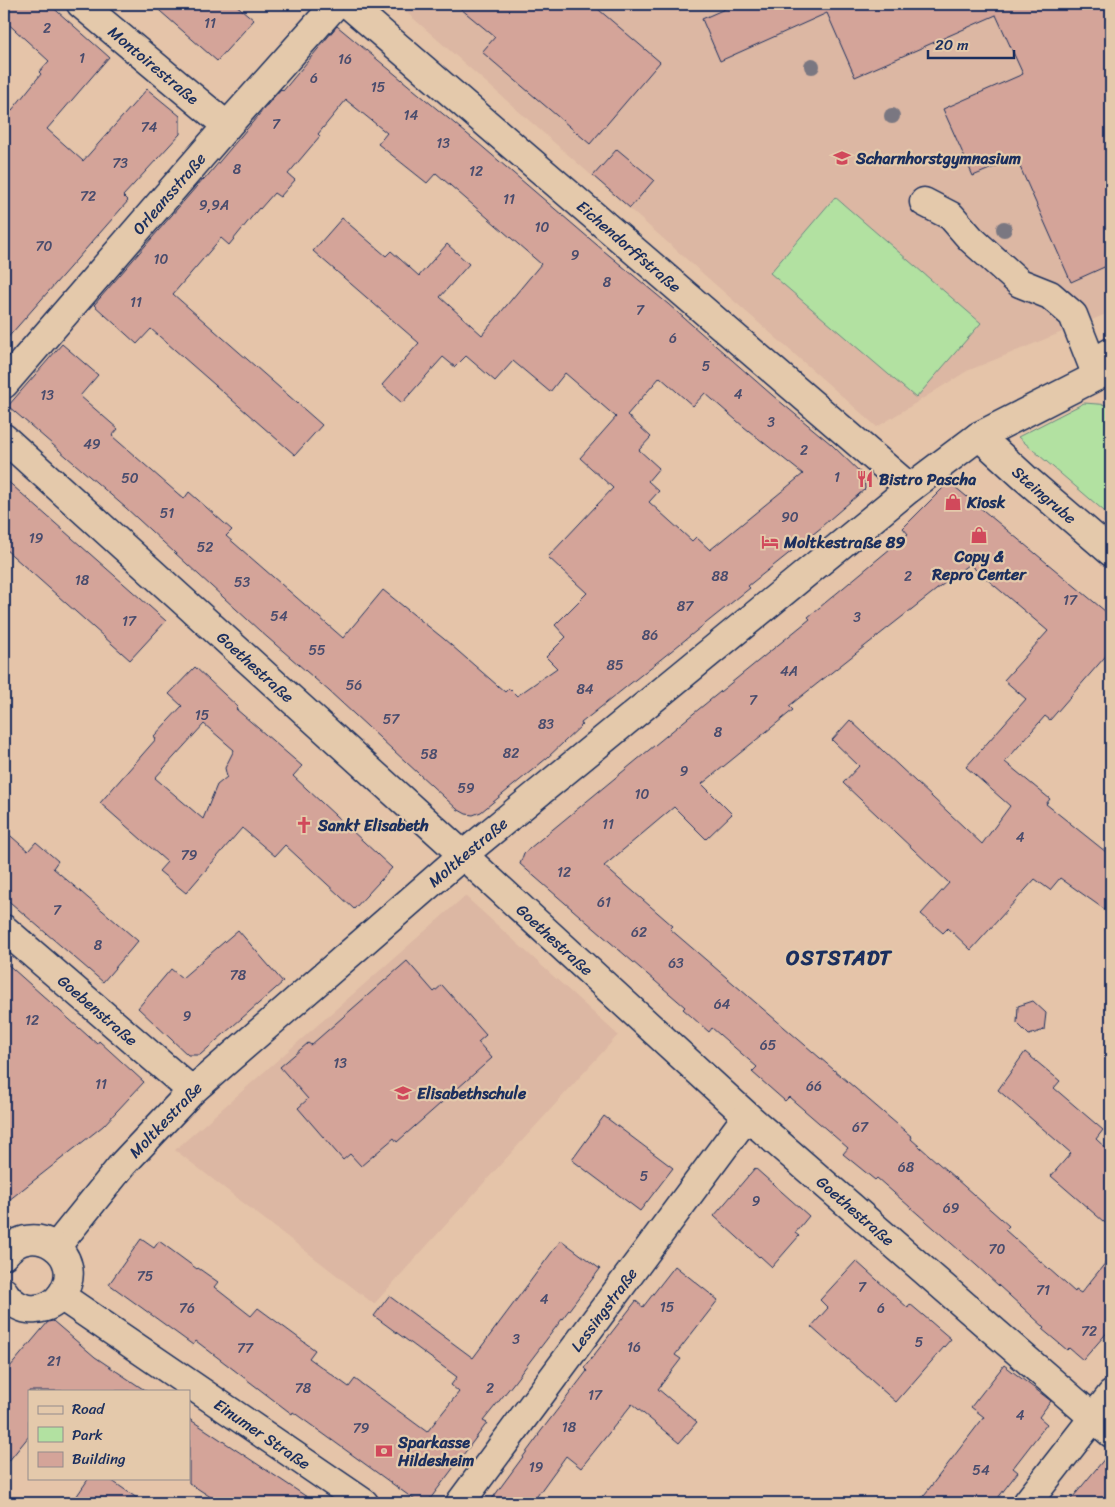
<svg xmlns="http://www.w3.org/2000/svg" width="1115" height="1507" font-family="Sriracha,sans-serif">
<rect width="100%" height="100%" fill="#e5c4a9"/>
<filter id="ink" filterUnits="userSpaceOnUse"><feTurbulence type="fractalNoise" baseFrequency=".02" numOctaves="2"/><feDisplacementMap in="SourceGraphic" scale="10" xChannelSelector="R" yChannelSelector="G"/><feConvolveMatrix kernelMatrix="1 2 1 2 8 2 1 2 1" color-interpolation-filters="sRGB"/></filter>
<g filter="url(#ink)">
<!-- built -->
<path fill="#dcb7a3" d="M 397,4 L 1111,4 L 1111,312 L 967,371 L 877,427 Z
M 465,896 L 618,1035 L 374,1304 L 175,1150 Z"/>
<!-- green -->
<path fill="#b2e1a1" stroke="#668880" d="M 835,197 L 981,323 L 916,398 L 770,273 Z
M 1084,403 L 1111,405 L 1111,517 L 1018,437 Z"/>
<!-- building -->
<path fill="#d4a499" stroke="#1b2f5e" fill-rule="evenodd" d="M 4,4 L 49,4 L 109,57 L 47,129 L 83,161 L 147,89 L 180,116 L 180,134 L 123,196 L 128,201 L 4,342 L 4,120 L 41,74 L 39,72 L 49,61 L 4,20 Z
M 152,4 L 235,4 L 254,20 L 217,61 Z
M 455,4 L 592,4 L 660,62 L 590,144 L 482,52 L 495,37 Z
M 736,4 L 1111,4 L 1111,264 L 1071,282 L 1016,158 L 973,176 L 943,109 L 1023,74 L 996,15 L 855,77 L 827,13 L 720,61 L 702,19 Z
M 337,26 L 478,143 L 604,251 L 668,304 L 772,395 L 831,444 L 864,476 L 865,489 L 822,526 L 822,527 L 748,586 L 750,588 L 581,723 L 582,725 L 547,758 L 481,812 L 473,815 L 466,814 L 457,809 L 329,691 L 260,631 L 126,508 L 8,406 L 62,344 L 98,375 L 80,396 L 118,429 L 112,436 L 184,499 L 189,492 L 232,530 L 226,536 L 343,638 L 383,590 L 444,639 L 505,692 L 509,688 L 517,696 L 557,668 L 546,657 L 566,637 L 555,625 L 587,593 L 548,557 L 613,488 L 580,458 L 616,417 L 565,373 L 550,392 L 513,361 L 495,381 L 466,356 L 455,367 L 443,357 L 402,403 L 382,385 L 419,343 L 313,251 L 342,218 L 386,256 L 391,251 L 419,276 L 447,244 L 469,264 L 440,297 L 482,335 L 541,264 L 436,173 L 427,183 L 378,144 L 387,133 L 346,100 L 318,134 L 320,136 L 288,174 L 295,180 L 280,197 L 274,193 L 260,209 L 259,208 L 229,245 L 221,238 L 173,294 L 322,425 L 295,455 L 151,329 L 137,344 L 94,305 L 203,179 L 204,180 L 273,98 L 281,89 L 283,91 ZM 660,377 L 693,406 L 705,393 L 744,427 L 803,474 L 710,550 L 696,537 L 692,541 L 649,502 L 659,491 L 648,481 L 659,468 L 639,450 L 651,437 L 627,415 Z
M 617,149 L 654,180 L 630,208 L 593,176 Z
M 4,478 L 166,621 L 130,660 L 4,548 Z
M 949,482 L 1111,616 L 1111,650 L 1050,720 L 1045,716 L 1005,762 L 1050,799 L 1046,804 L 1111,856 L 1111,914 L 1060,878 L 1050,890 L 1035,879 L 971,950 L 948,928 L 943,933 L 921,914 L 949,883 L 843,783 L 859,766 L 832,740 L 850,720 L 982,844 L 1010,806 L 966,767 L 1026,699 L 1004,680 L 1048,631 L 969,564 L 789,706 L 793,710 L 702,784 L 732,814 L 706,839 L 674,807 L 604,866 L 673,926 L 670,929 L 912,1137 L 911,1139 L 1009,1226 L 1005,1230 L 1075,1292 L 1076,1290 L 1081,1293 L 1111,1256 L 1111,1328 L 1083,1360 L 1069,1348 L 1067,1350 L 1042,1329 L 1044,1327 L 976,1265 L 877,1178 L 875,1180 L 843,1154 L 848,1148 L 789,1097 L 785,1101 L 752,1072 L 757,1067 L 712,1028 L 709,1032 L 683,1009 L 685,1007 L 520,864 L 524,853 L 683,722 L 810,619 L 808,617 L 908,534 L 903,528 Z
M 195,667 L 238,707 L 236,709 L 302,766 L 293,776 L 392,868 L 354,909 L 285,845 L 275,856 L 242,828 L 186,893 L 159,871 L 167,862 L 100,803 L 156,739 L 154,736 L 182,706 L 169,694 ZM 204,724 L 234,750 L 225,768 L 227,777 L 217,785 L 203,819 L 155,778 Z
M 4,830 L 28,851 L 36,842 L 58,861 L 53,868 L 138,941 L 103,982 L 4,897 Z
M 238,930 L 283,982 L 200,1055 L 188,1055 L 138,1008 L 171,969 L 182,978 Z
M 4,961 L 97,1044 L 99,1041 L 144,1082 L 103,1126 L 4,1204 Z
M 407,961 L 434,992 L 442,985 L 486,1035 L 478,1042 L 492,1058 L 397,1142 L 394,1138 L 361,1166 L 350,1154 L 343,1160 L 298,1108 L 308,1099 L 280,1067 L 308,1043 L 311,1045 Z
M 1033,1001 L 1046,1013 L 1044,1030 L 1029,1035 L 1017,1023 L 1018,1006 Z
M 1025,1052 L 1060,1081 L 1054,1088 L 1103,1130 L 1096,1139 L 1111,1153 L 1111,1228 L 1051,1176 L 1071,1153 L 998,1090 Z
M 604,1116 L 673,1168 L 640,1211 L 572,1160 Z
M 755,1168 L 809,1216 L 795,1233 L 799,1236 L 772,1267 L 760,1256 L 759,1257 L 714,1216 Z
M 141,1239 L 154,1248 L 159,1241 L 197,1269 L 198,1268 L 218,1282 L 214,1287 L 251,1316 L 258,1308 L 315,1350 L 309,1358 L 349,1387 L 355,1379 L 427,1432 L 459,1392 L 451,1385 L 457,1377 L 374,1316 L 389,1296 L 473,1358 L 561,1240 L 600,1269 L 512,1385 L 483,1421 L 487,1423 L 427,1503 L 419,1503 L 293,1412 L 292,1414 L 196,1341 L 193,1345 L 109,1284 Z
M 856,1261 L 908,1308 L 910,1304 L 951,1339 L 896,1402 L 811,1327 L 828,1308 L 820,1300 Z
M 675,1266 L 718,1300 L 675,1355 L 681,1359 L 658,1389 L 697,1422 L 679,1443 L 632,1404 L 581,1468 L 566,1456 L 532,1503 L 489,1503 L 539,1435 L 538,1435 L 587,1371 L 584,1368 L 636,1301 L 643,1307 Z
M 53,1321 L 95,1357 L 146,1391 L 29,1391 L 29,1436 L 4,1467 L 4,1374 L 48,1322 Z
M 1004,1365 L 1051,1401 L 1039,1417 L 1047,1424 L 1013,1468 L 1018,1472 L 994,1503 L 918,1503 L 984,1417 L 971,1407 Z
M 189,1419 L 206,1430 L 316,1503 L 220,1503 L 189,1483 Z
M 1111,1451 L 1111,1503 L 1068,1503 Z
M 89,1478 L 108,1478 L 144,1503 L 72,1503 Z"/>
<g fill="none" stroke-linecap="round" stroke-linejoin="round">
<!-- minor casing -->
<g stroke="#1b2f5e" stroke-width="31">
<g id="minor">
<path id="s1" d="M 81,4 L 227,126"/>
<path id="s2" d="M 348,4 L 910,488"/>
<path d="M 924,202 L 951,216 L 971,239 L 1020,283 L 1050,295 L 1073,315 L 1097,376"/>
<path id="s3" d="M 4,384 L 227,126 L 336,4"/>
<path id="s4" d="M 979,436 L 1025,478 L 1111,552"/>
<path id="s5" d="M 4,438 L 463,855 L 747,1116 L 1111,1433"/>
<path id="s6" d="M 4,929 L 192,1091"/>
<path id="s7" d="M 56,1247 L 123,1164 L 192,1091 L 463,855 L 910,488 L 979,436 L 1097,376 L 1106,355 L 1111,352"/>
<path d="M 4,1255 C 32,1217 88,1255 62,1294 C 56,1303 47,1308 36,1309 C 24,1311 10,1303 4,1292"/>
<path id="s8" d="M 61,1296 L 364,1503"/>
<path id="s9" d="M 460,1503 L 747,1116"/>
<path d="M 1027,1503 L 1111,1395"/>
</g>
</g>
<!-- minor -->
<use href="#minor" stroke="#e4c9ab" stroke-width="28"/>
</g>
<!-- trees -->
<g fill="#7a7781">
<circle cx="812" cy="66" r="8"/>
<circle cx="892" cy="116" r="8"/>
<circle cx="1004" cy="229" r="8"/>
</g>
</g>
<!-- icons -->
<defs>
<g id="school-bare" transform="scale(1.35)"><path d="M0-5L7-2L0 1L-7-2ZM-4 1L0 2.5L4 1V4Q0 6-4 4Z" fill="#d1495b" stroke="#e4c9ab" stroke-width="2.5" paint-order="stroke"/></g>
<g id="restaurant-bare" transform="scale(1.35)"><path d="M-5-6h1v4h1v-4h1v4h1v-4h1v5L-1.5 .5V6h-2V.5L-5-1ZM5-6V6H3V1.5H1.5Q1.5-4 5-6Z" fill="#d1495b" stroke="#e4c9ab" stroke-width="2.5" paint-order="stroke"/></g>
<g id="shop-bare" transform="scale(1.35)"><path d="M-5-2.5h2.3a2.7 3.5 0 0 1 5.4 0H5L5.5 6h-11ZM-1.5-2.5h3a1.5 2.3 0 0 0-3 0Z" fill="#d1495b" stroke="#e4c9ab" stroke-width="2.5" paint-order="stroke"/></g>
<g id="hotel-bare" transform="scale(1.35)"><path d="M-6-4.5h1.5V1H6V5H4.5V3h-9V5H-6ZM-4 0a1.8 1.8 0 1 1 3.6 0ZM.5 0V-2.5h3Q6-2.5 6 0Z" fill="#d1495b" stroke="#e4c9ab" stroke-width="2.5" paint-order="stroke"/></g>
<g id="church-bare" transform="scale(1.35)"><path d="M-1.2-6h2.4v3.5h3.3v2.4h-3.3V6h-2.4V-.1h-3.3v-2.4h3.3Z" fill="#d1495b" stroke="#e4c9ab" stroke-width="2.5" paint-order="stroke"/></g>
<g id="bank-bare" transform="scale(1.35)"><path d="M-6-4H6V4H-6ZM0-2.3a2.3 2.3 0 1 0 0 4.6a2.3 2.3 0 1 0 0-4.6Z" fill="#d1495b" stroke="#e4c9ab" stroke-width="2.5" paint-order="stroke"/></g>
</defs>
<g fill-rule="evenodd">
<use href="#school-bare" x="842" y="158"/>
<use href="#restaurant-bare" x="865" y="479"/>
<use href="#shop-bare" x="953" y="502"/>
<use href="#shop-bare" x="979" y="535"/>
<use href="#hotel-bare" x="770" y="542"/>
<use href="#church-bare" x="304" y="825"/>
<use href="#school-bare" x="403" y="1093"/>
<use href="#bank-bare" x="384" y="1451"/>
</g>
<g text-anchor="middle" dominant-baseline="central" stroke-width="4.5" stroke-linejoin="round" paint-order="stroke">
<!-- number labels -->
<g font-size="14" fill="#494c6d">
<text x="210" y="23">11</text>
<text x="47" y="28">2</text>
<text x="82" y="58">1</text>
<text x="345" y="59">16</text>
<text x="314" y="78">6</text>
<text x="378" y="87">15</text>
<text x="411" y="115">14</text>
<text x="276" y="124">7</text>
<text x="149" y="127">74</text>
<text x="443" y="143">13</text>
<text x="120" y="163">73</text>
<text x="237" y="169">8</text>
<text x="476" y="171">12</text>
<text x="88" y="196">72</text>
<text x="509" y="199">11</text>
<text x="214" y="205">9,9A</text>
<text x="542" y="227">10</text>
<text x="44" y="246">70</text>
<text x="575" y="255">9</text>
<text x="161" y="259">10</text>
<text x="607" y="282">8</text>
<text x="136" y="302">11</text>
<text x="640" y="310">7</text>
<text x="673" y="338">6</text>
<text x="706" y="366">5</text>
<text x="738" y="394">4</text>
<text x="47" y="395">13</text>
<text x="771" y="422">3</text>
<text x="92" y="444">49</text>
<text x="804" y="450">2</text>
<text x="837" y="477">1</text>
<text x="130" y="478">50</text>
<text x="167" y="513">51</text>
<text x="790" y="517">90</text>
<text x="36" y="538">19</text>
<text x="205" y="547">52</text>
<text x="720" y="576">88</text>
<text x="908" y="576">2</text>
<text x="82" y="580">18</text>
<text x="242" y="582">53</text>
<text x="1070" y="600">17</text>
<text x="685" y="606">87</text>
<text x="279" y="616">54</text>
<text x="857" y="617">3</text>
<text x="129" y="621">17</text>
<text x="650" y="635">86</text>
<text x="317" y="650">55</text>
<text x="615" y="665">85</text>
<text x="789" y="671">4A</text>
<text x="354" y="685">56</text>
<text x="585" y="689">84</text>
<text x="753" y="700">7</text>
<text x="202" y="715">15</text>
<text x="391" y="719">57</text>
<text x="546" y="724">83</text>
<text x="718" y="732">8</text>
<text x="511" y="753">82</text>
<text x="429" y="754">58</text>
<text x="684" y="771">9</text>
<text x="466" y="788">59</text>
<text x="642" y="794">10</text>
<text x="608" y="824">11</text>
<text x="1020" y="837">4</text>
<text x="189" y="855">79</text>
<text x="564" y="872">12</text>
<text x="604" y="902">61</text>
<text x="57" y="910">7</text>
<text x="639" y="932">62</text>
<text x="98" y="945">8</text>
<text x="676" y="963">63</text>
<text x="238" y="975">78</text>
<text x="722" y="1004">64</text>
<text x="187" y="1016">9</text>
<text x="32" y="1020">12</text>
<text x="768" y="1045">65</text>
<text x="340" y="1063">13</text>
<text x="101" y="1084">11</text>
<text x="814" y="1086">66</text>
<text x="860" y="1127">67</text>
<text x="906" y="1167">68</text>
<text x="644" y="1176">5</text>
<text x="756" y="1201">9</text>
<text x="951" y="1208">69</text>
<text x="997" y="1249">70</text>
<text x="145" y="1276">75</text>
<text x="862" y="1287">7</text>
<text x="1043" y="1290">71</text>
<text x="544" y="1299">4</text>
<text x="667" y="1307">15</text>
<text x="187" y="1308">76</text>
<text x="881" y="1308">6</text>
<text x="1089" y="1331">72</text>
<text x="516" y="1339">3</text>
<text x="919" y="1342">5</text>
<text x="634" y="1347">16</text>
<text x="245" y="1348">77</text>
<text x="54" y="1361">21</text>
<text x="303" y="1388">78</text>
<text x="490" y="1388">2</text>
<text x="595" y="1395">17</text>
<text x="1020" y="1415">4</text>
<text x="569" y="1427">18</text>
<text x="361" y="1428">79</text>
<text x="536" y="1467">19</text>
<text x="981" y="1470">54</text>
</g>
<!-- street labels -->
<g font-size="16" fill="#1b2f5e" stroke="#e4c9ab">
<text stroke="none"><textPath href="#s1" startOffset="95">Montoirestraße</textPath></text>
<text stroke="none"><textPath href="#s3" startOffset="252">Orleansstraße</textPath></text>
<text stroke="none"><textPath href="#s2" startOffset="371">Eichendorffstraße</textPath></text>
<text stroke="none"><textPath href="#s4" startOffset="88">Steingrube</textPath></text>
<text stroke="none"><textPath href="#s5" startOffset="340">Goethestraße</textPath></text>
<text stroke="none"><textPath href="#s7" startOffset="572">Moltkestraße</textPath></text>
<text stroke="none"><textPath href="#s5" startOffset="745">Goethestraße</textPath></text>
<text stroke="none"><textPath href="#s6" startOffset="124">Goebenstraße</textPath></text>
<text stroke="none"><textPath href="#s7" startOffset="168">Moltkestraße</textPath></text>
<text stroke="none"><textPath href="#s5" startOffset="1150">Goethestraße</textPath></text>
<text stroke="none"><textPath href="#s9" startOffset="241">Lessingstraße</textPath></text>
<text stroke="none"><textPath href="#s8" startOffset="244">Einumer Straße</textPath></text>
</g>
<!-- poi labels -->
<g font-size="16" font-weight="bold" fill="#1b2f5e" stroke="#e4c9ab" text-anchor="start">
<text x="856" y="158">Scharnhorstgymnasium</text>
<text x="879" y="479">Bistro Pascha</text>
<text x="967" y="502">Kiosk</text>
<text x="784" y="542">Moltkestraße 89</text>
<text x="979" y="556" text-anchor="middle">Copy &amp;<tspan x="979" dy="18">Repro Center</tspan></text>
<text x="318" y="825">Sankt Elisabeth</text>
<text x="417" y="1093">Elisabethschule</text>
<text x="398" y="1442">Sparkasse<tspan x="398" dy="18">Hildesheim</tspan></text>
</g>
<!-- district labels -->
<g font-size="21" font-weight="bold" letter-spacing="1" fill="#1b2f5e" stroke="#e4c9ab">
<text x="839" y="958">OSTSTADT</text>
</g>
</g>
<!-- margin -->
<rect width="1115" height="1507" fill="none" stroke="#e4c9ab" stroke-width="20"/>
<rect x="10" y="10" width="1095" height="1487" fill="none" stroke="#1b2f5e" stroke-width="2" filter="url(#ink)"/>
<!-- legend -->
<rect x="28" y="1390" width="162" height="90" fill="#e4c9ab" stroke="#948b8c"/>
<rect x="38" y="1406" width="25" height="8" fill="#e4c9ab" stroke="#948b8c"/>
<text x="72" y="1414" font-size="15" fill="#1b2f5e">Road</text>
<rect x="38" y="1427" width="25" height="15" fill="#b2e1a1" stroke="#948b8c"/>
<text x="72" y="1440" font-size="15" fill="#1b2f5e">Park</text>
<rect x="38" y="1452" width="25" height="15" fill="#d4a499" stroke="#948b8c"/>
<text x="72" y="1464" font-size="15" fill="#1b2f5e">Building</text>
<!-- scale -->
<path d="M928 50v8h86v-8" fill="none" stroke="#1b2f5e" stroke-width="2.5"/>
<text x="935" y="50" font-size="15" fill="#1b2f5e" stroke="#e4c9ab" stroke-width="4" paint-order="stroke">20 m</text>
</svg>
